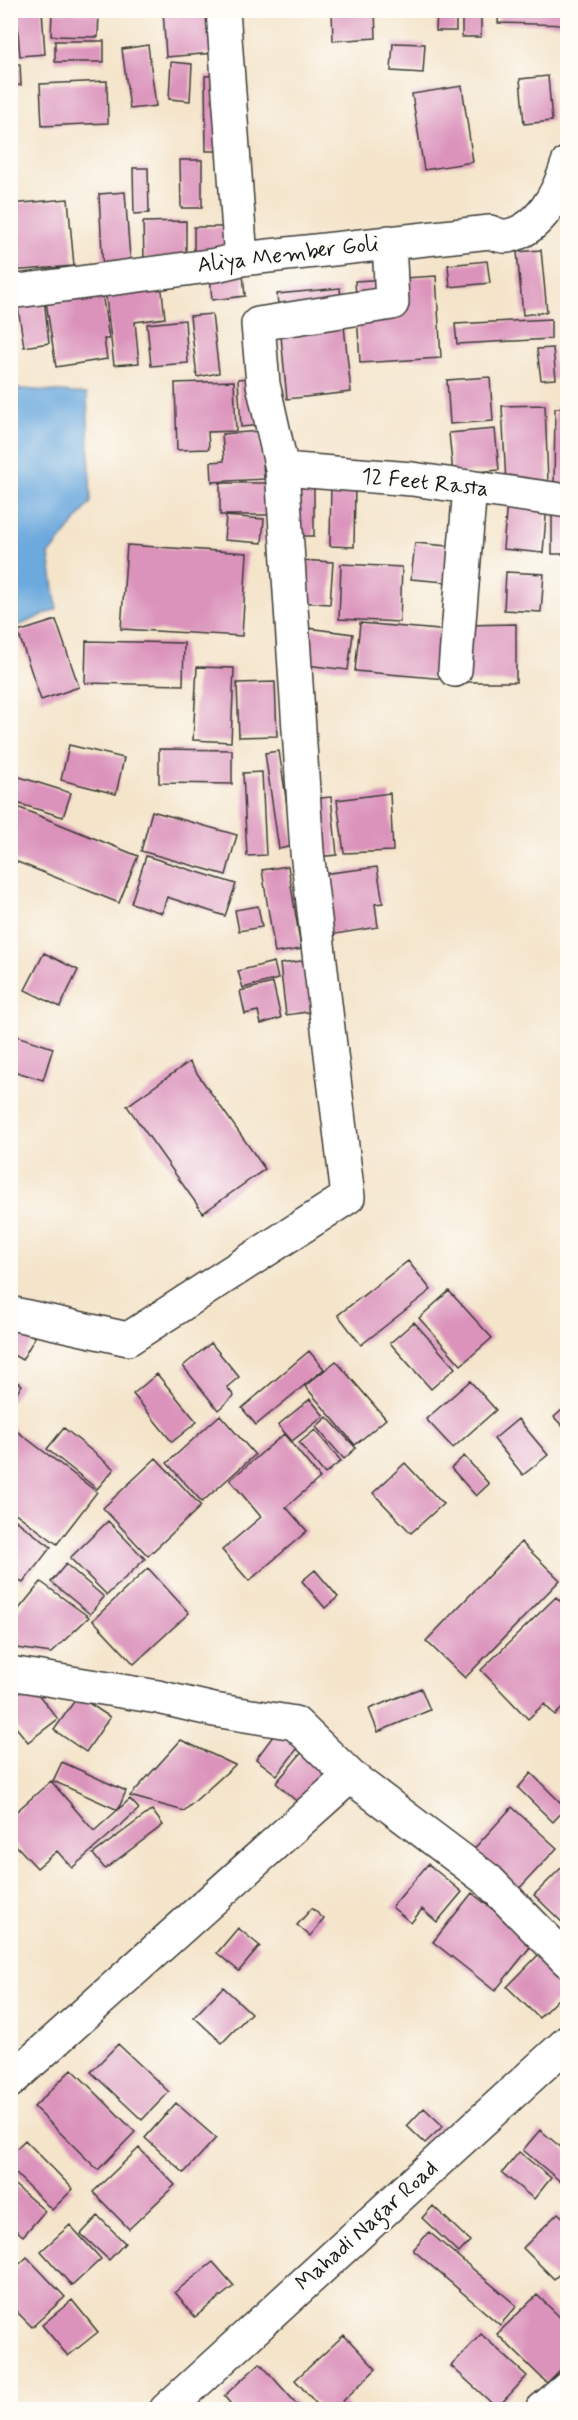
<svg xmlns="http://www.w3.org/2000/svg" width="578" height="2420" font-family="Mynerve,sans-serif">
<rect width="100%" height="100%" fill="#fdfcf7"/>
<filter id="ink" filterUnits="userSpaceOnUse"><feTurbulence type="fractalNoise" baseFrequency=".0167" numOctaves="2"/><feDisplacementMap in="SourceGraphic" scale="12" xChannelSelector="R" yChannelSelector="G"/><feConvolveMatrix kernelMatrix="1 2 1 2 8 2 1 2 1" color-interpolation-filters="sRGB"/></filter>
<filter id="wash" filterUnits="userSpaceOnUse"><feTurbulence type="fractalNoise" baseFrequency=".008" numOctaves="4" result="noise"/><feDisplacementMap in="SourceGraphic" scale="24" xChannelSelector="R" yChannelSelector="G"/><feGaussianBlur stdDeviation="1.35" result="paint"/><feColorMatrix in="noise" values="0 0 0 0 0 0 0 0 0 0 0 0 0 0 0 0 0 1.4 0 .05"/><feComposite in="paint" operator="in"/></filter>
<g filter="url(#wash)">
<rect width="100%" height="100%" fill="#f4e4ca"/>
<!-- water -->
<path fill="#6ca9dd" stroke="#44627c" stroke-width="1.5" d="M 11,388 L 87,394 L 91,502 L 49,555 L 57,609 L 11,629 Z"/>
<g id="blocks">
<!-- building -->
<path fill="#db93bb" d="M 16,10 L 42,10 L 45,54 L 20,56 Z
M 163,10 L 211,10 L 214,53 L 166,57 Z
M 332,10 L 375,10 L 376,38 L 333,41 Z
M 437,10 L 456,10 L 456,31 L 436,31 Z
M 462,10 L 481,10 L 481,37 L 462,37 Z
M 499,10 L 568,10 L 568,25 L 498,23 Z
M 52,12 L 99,13 L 98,37 L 51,36 Z
M 55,41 L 104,41 L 104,62 L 55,62 Z
M 393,43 L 425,44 L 423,73 L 391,71 Z
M 148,45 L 156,106 L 130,109 L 122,49 Z
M 171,62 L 192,64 L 190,101 L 169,99 Z
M 20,64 L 21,85 L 10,86 L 10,65 Z
M 222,75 L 222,151 L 206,151 L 205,76 Z
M 548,76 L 552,121 L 524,124 L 520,79 Z
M 107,81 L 108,123 L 42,126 L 40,84 Z
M 462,86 L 473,162 L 424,170 L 412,94 Z
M 180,160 L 202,160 L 202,208 L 181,208 Z
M 133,168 L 148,168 L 149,213 L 134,214 Z
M 125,192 L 131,271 L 103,273 L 99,194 Z
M 68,199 L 74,266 L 10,271 L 10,204 Z
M 186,221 L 186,258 L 144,258 L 143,222 Z
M 194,227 L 236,227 L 236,251 L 194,251 Z
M 541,250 L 547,312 L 523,315 L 517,252 Z
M 487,261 L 490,283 L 450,287 L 448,265 Z
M 243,274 L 245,296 L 212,300 L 210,277 Z
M 436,276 L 441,358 L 360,363 L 355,281 Z
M 161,282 L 165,318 L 135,322 L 139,363 L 114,365 L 105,289 Z
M 101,286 L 109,339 L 104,339 L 107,359 L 56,367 L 45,295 Z
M 340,288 L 351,392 L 287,399 L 277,294 Z
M 43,290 L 49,343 L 24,347 L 16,294 Z
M 212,314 L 219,373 L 197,377 L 190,316 Z
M 551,319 L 551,339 L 457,344 L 455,324 Z
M 185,320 L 188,363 L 151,366 L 147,324 Z
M 553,348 L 556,379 L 541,380 L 537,349 Z
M 258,377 L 262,425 L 241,427 L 238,379 Z
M 490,377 L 493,421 L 450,424 L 447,380 Z
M 234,381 L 236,431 L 208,432 L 209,449 L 177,450 L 175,383 Z
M 545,405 L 548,482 L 506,484 L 502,406 Z
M 555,408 L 568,408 L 568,488 L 554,488 Z
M 495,429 L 499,470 L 453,474 L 449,433 Z
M 261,431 L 264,479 L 212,482 L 211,462 L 224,461 L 222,434 Z
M 331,482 L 355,483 L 354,547 L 330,546 Z
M 220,483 L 269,483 L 269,515 L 220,515 Z
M 288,483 L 314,483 L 314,536 L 287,536 Z
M 507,501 L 547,504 L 543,553 L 503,549 Z
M 552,509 L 568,509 L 568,554 L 552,554 Z
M 226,516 L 264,519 L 262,543 L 224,540 Z
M 415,543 L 459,547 L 456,583 L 411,579 Z
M 127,545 L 247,553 L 242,636 L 121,629 Z
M 282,559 L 333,562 L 330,604 L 279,601 Z
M 341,564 L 402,567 L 400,622 L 339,619 Z
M 506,572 L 544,574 L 541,612 L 504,610 Z
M 56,620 L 79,687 L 41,700 L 18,632 Z
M 360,623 L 450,631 L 445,679 L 355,671 Z
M 516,624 L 516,682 L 465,682 L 464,625 Z
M 284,625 L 353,634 L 348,670 L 280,662 Z
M 86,641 L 184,643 L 183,685 L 85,683 Z
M 197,667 L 234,668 L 231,742 L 193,740 Z
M 275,682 L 277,736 L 239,737 L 237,683 Z
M 69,745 L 124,758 L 116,794 L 61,780 Z
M 159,749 L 232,750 L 232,784 L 159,783 Z
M 279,751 L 293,846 L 279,849 L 265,753 Z
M 262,772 L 266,855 L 247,856 L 243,773 Z
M 10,774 L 71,793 L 63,817 L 10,801 Z
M 390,793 L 393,851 L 344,853 L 337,800 Z
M 331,797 L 337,855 L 317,857 L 310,799 Z
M 10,804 L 138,856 L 119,903 L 10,859 Z
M 152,811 L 237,835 L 226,875 L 141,851 Z
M 146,856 L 236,884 L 225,916 L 167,897 L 162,913 L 131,903 Z
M 288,866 L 301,949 L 275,953 L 262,870 Z
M 377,867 L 383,903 L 375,904 L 378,927 L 330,935 L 322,874 Z
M 258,906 L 262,927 L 239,931 L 235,910 Z
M 44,953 L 78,970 L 60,1007 L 25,990 Z
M 308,960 L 314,1011 L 286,1015 L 280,964 Z
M 274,962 L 278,979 L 243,988 L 238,971 Z
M 273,983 L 281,1018 L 261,1024 L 258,1011 L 245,1014 L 240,991 Z
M 17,1036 L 53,1048 L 43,1080 L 10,1070 L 10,1056 Z
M 189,1062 L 265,1169 L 203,1213 L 127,1106 Z
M 408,1261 L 431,1290 L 361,1345 L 338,1315 Z
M 449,1291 L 492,1338 L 461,1365 L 419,1318 Z
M 414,1322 L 455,1368 L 431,1389 L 390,1343 Z
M 10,1324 L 35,1337 L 22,1360 L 10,1353 Z
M 211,1343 L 239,1377 L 227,1387 L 234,1396 L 218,1410 L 183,1366 Z
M 309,1351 L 324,1369 L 256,1425 L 242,1408 Z
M 336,1361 L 386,1419 L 355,1445 L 305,1386 Z
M 157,1374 L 197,1422 L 172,1442 L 133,1394 Z
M 10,1378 L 22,1385 L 10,1403 Z
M 470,1381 L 496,1410 L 453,1448 L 426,1419 Z
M 310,1399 L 324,1416 L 292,1441 L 278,1425 Z
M 568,1405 L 568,1432 L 554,1417 Z
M 220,1415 L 255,1455 L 202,1502 L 167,1463 Z
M 327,1417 L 356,1448 L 344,1459 L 316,1427 Z
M 518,1419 L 548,1455 L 523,1475 L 494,1439 Z
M 10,1426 L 97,1492 L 57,1544 L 10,1509 Z
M 64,1428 L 114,1469 L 97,1489 L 47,1449 Z
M 315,1430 L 341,1461 L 325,1474 L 299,1443 Z
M 284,1434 L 320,1478 L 286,1507 L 307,1531 L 249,1581 L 222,1550 L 261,1517 L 230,1480 Z
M 464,1456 L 489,1484 L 476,1496 L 451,1468 Z
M 156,1458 L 201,1506 L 148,1556 L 103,1508 Z
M 405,1463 L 443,1504 L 411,1533 L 373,1493 Z
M 10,1516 L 51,1547 L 23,1583 L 10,1573 Z
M 108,1521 L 145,1559 L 107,1595 L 70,1558 Z
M 521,1542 L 560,1580 L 465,1678 L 426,1641 Z
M 66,1564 L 104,1597 L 90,1614 L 51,1582 Z
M 148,1568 L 189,1613 L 134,1664 L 93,1620 Z
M 315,1570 L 338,1597 L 325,1608 L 302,1581 Z
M 41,1582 L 89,1617 L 51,1653 L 10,1647 L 10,1620 Z
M 10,1583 L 18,1590 L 10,1599 Z
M 556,1597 L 568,1609 L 568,1703 L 555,1715 L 544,1704 L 528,1719 L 481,1670 Z
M 25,1678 L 58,1719 L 28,1742 L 10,1720 L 10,1690 Z
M 421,1688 L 430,1710 L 378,1732 L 369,1709 Z
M 78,1696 L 110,1717 L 86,1752 L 54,1730 Z
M 279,1728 L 301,1744 L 277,1775 L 256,1759 Z
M 181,1740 L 235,1765 L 184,1811 L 130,1796 Z
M 303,1751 L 332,1777 L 304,1808 L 276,1783 Z
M 62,1762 L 126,1791 L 118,1810 L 53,1781 Z
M 531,1773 L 566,1808 L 553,1822 L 518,1788 Z
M 51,1781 L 94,1831 L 130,1799 L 139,1809 L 72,1868 L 57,1851 L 37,1868 L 10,1839 L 10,1817 Z
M 512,1807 L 557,1848 L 516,1892 L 471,1852 Z
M 152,1810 L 163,1825 L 105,1869 L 93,1854 Z
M 568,1861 L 568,1928 L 534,1895 Z
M 428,1864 L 462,1892 L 437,1922 L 422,1909 L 411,1923 L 392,1907 Z
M 472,1893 L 534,1942 L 495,1991 L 433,1942 Z
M 312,1908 L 324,1919 L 310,1936 L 297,1925 Z
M 238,1928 L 260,1946 L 239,1971 L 217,1953 Z
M 543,1950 L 568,1974 L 568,1989 L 539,2018 L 507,1987 Z
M 223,1987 L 251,2013 L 222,2043 L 194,2017 Z
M 118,2044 L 169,2092 L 142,2120 L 91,2072 Z
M 72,2069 L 135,2132 L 98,2170 L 34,2107 Z
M 176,2103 L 216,2138 L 184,2173 L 145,2138 Z
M 424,2108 L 443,2126 L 425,2143 L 407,2126 Z
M 540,2130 L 568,2153 L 568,2188 L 523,2150 Z
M 25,2140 L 73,2189 L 52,2210 L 10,2168 L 10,2155 Z
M 139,2148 L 175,2185 L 129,2229 L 93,2192 Z
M 519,2152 L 551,2178 L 534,2199 L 502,2173 Z
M 10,2181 L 45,2211 L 23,2236 L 10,2225 Z
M 433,2206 L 470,2241 L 459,2253 L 422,2218 Z
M 558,2213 L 568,2222 L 568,2266 L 554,2279 L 523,2248 Z
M 98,2216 L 125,2243 L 109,2260 L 81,2234 Z
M 70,2225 L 101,2259 L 72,2286 L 41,2251 Z
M 429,2232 L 517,2306 L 500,2325 L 413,2250 Z
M 27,2257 L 65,2297 L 32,2327 L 10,2305 L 10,2273 Z
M 213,2262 L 234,2286 L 195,2317 L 175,2292 Z
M 537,2295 L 568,2325 L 568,2362 L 547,2383 L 497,2334 Z
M 72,2300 L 98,2332 L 68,2356 L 42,2325 Z
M 481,2334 L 527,2376 L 497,2408 L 451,2366 Z
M 344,2335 L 376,2369 L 343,2401 L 349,2408 L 347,2410 L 322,2410 L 295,2380 Z
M 260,2363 L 302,2410 L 236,2410 L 224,2396 Z"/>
</g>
</g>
<g filter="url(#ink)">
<use href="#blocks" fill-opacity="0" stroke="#3c3a36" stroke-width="1.5"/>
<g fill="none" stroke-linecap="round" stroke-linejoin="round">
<!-- minor casing -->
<g stroke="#3c3a36" stroke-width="36">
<path id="minor" d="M 223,10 L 241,259
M 10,292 L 216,265 L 241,259 L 490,232 C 495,234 502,237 508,236 C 541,229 559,192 568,163
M 282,469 L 412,479 L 568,501
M 455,670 L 470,487
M 10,1313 L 128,1339 L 348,1197 L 307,852 L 282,469 L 263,384 L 258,324 L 392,303 L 389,242
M 10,1673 L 158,1697 L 214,1710 L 295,1723 L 350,1776 L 488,1880 L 568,1961
M 10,2081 L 350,1776
M 166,2410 L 568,2042
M 542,2410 L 568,2388"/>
</g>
<!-- minor -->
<use href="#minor" stroke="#fff" stroke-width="33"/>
</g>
</g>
<g text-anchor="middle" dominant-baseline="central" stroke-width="4.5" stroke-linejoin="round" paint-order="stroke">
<!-- street labels -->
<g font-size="22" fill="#1c1c1c" stroke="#fdfcf7">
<text transform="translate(288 255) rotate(-7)">Aliya Member Goli</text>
<text transform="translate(425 483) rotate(6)">12 Feet Rasta</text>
<text transform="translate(367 2226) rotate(-42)">Mahadi Nagar Road</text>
</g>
</g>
<!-- margin -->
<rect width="578" height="2420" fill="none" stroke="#fdfcf7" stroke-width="36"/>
</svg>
